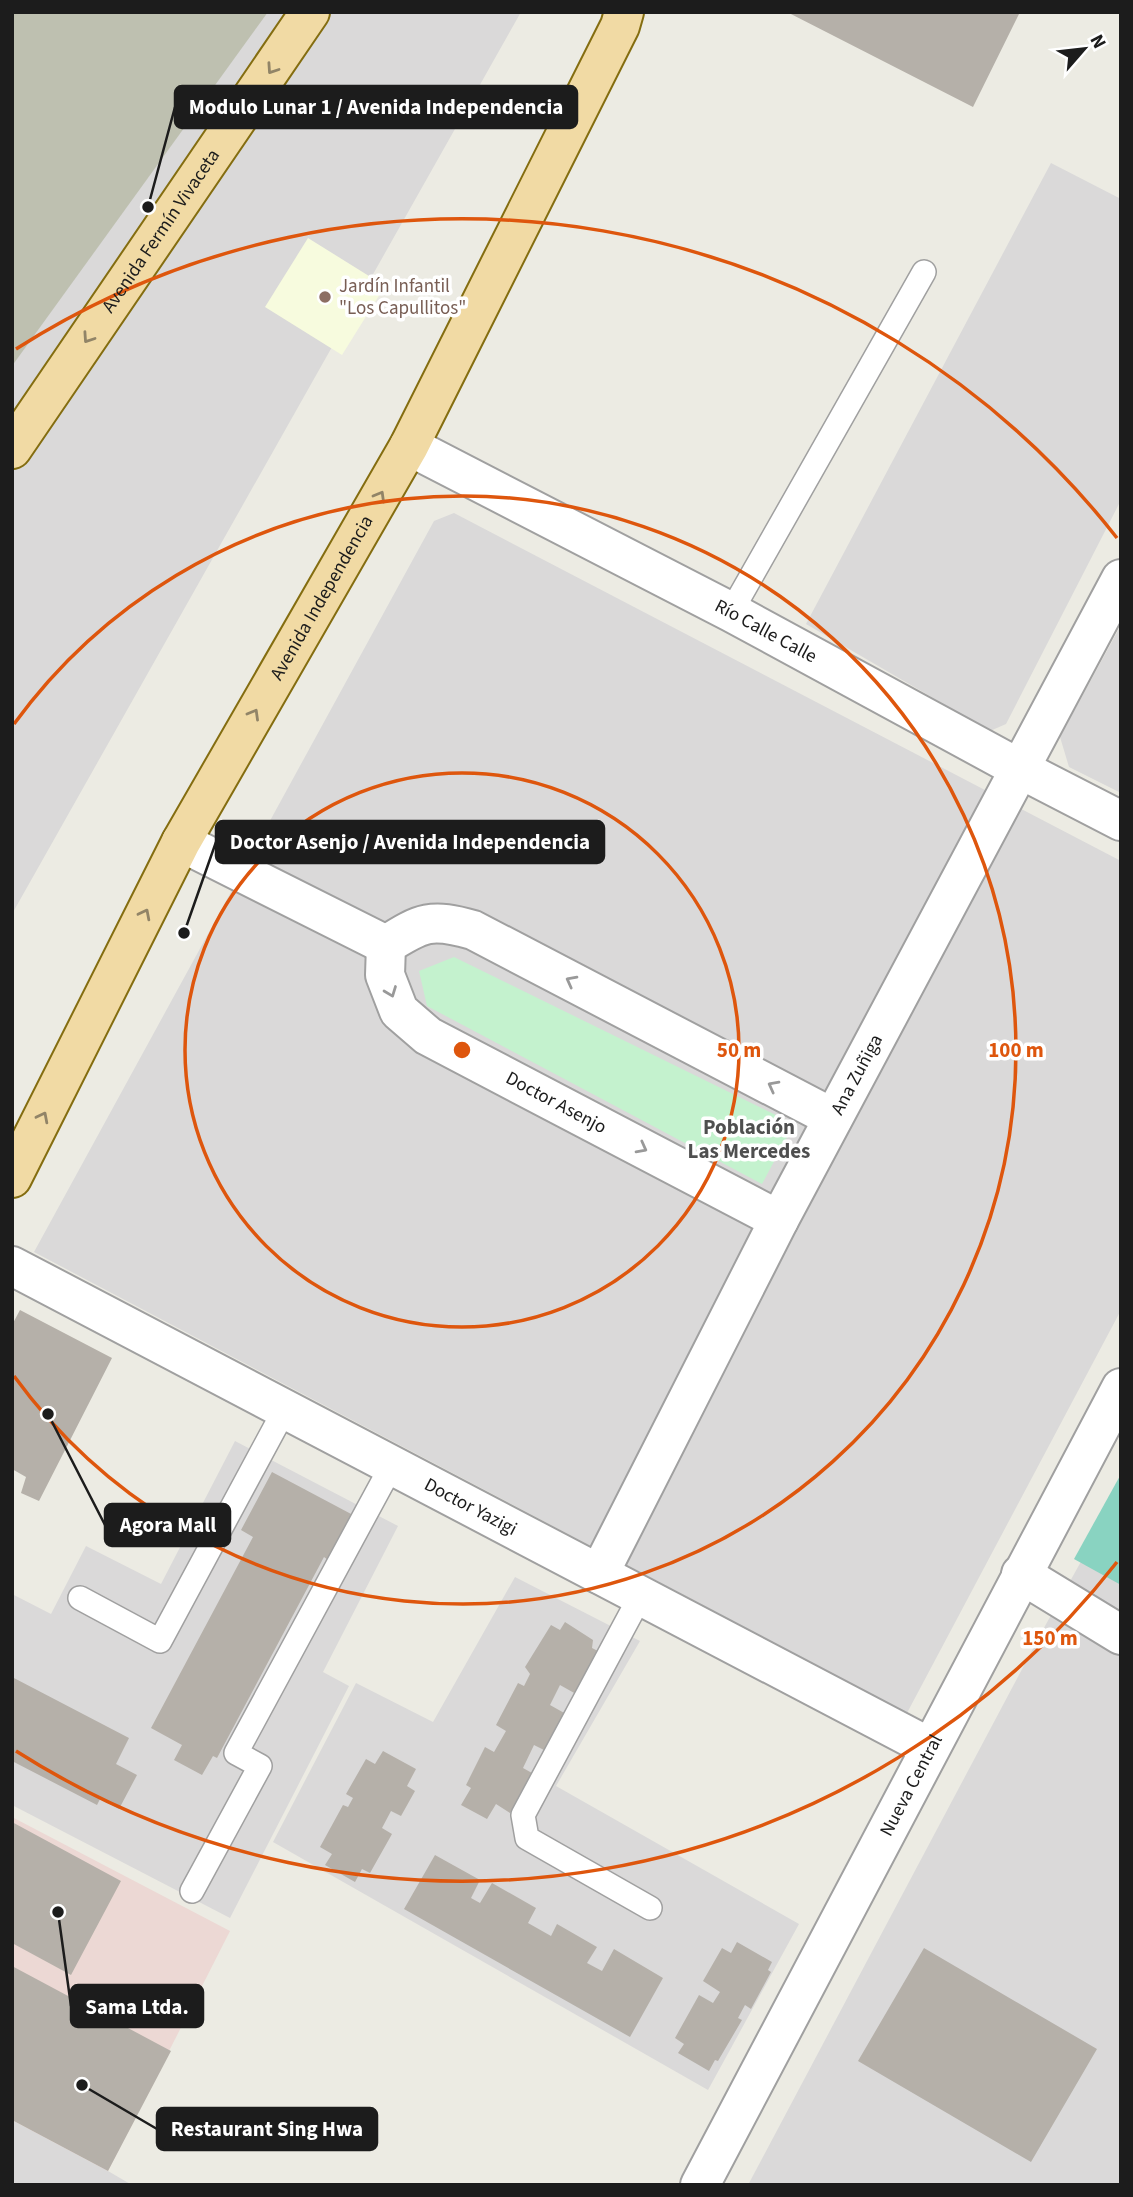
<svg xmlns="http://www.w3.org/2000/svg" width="1133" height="2197" font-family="'Source Sans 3',sans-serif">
<rect width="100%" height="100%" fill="#ecebe3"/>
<!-- residential -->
<path fill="#dad9d9" d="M 12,12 L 521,12 L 12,914 Z
M 1051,163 L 1121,199 L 1121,500 L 1006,724 L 990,731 L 806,624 Z
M 454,513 L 1121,861 L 1121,1310 L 907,1713 L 34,1252 L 434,521 Z
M 1121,625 L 1121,793 L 1069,767 L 1060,737 Z
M 235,1441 L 398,1526 L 323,1672 L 349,1686 L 230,1918 L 12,1805 L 12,1594 L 51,1614 L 86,1546 L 161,1584 Z
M 1121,1490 L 1121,2185 L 748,2185 L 1045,1626 Z
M 515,1577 L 640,1641 L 556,1786 L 799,1924 L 708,2090 L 273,1842 L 356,1683 L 433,1722 Z
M 12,2120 L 108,2171 L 132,2185 L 12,2185 Z"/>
<!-- commercial -->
<path fill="#ecd8d4" d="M 12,1817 L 230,1931 L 108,2171 L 12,2120 Z"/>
<!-- education -->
<path fill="#f7fbde" d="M 308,238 L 385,286 L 342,355 L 265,307 Z"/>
<!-- construction -->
<path fill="#bec0b0" d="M 12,12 L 268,12 L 12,366 Z"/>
<!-- park -->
<path fill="#c4f2ce" d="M 454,957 L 794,1124 L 762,1184 L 427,1006 L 419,971 Z"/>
<!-- pitch -->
<path fill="#89d3c1" d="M 1121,1474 L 1121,1585 L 1074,1559 Z"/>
<!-- building -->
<path fill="#b5b0a9" d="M 787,12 L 1020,12 L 973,107 Z
M 20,1310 L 112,1358 L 39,1501 L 21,1493 L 26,1477 L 12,1469 L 12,1325 Z
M 272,1472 L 353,1515 L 328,1560 L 324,1557 L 217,1758 L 213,1756 L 202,1775 L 174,1760 L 182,1745 L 151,1728 L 253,1537 L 241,1530 Z
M 565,1622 L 593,1640 L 592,1648 L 598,1651 L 576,1694 L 560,1685 L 550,1705 L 566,1714 L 546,1751 L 534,1745 L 523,1768 L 532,1773 L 510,1813 L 496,1804 L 487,1819 L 461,1805 L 471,1788 L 466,1785 L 485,1747 L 494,1752 L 506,1731 L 496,1725 L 518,1683 L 524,1686 L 530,1674 L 525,1667 L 551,1625 L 560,1630 Z
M 12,1677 L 129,1738 L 116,1764 L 137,1775 L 119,1809 L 100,1799 L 97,1805 L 12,1761 Z
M 383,1751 L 416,1769 L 407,1786 L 415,1791 L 401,1816 L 391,1811 L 382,1828 L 392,1834 L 370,1873 L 362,1869 L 355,1882 L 325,1865 L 332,1854 L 320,1847 L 343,1805 L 348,1807 L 353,1798 L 346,1794 L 366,1759 L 375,1764 Z
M 12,1822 L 121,1881 L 71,1975 L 12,1943 Z
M 435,1855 L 480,1880 L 471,1898 L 480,1903 L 492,1883 L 536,1908 L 528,1923 L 551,1936 L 557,1924 L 597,1947 L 587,1963 L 602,1971 L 614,1949 L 663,1978 L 630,2037 L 404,1909 Z
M 737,1942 L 772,1962 L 768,1970 L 771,1972 L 751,2009 L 745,2005 L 738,2018 L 742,2020 L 718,2061 L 715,2060 L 709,2071 L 678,2053 L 684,2044 L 675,2038 L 699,1995 L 713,2003 L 720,1992 L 703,1981 L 722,1948 L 731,1953 Z
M 924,1948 L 1097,2049 L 1031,2162 L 858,2061 Z
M 12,1966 L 171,2051 L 108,2171 L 12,2120 Z"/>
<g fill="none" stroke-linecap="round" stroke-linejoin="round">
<!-- service casing -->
<g stroke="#a0a0a0" stroke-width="26">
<path id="service" d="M 731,612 L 924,272
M 641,1595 L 523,1815 L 527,1838 L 650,1908
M 80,1598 L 160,1641 L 285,1409
M 192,1891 L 260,1766 L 236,1753 L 392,1465"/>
</g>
<!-- minor casing -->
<g stroke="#a0a0a0" stroke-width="42">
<g id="minor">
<path id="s1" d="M 409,446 L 731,612 L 1020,769 L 1121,821"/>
<path d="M 181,842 L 386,945"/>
<path d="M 779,1220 L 428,1036 L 399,1011 L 385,975 L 386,945 C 422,922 431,918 473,930 L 833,1118"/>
<path id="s2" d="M 12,1266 L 929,1747"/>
<path id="s3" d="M 599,1574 L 779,1220 L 1121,579"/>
<path d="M 1021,1574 L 1121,1635"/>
<path id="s4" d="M 700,2185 L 1121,1388"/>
</g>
</g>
<!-- primary casing -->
<g stroke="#846d10" stroke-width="42">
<g id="primary">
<path id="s5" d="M 12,449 L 310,12"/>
<path id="s6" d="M 12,1178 L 181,842 L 409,446 L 620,26 L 624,12"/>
</g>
</g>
<!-- service -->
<use href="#service" stroke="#fff" stroke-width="23"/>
<!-- minor -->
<use href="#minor" stroke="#fff" stroke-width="38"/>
<!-- primary -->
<use href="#primary" stroke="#f1daa4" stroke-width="38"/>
</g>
<!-- one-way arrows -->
<defs><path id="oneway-chevron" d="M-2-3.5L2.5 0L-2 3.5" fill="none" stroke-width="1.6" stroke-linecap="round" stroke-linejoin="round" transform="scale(1.75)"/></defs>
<g stroke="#918467">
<use href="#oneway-chevron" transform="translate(272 69) rotate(124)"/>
<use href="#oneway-chevron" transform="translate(88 338) rotate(124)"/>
<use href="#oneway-chevron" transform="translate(380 496) rotate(-60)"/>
<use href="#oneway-chevron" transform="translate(254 714) rotate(-60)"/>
<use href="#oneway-chevron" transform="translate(145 914) rotate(-63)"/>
<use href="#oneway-chevron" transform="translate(43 1117) rotate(-63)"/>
</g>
<g stroke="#999">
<use href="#oneway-chevron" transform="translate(571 981) rotate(-152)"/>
<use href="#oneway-chevron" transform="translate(391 992) rotate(69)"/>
<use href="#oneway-chevron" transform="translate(773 1086) rotate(-152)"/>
<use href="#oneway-chevron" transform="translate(642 1148) rotate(28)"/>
</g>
<!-- distance rings -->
<g fill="none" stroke="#de560d" stroke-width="3.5">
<circle cx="462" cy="1050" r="277"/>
<path d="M14 724A554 554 0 1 1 14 1376"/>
<path d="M1117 1562A831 831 0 0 1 16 1751M16 349A831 831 0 0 1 1117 538"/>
</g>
<!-- markers -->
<circle fill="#8d6e63" stroke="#fff" stroke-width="2.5" cx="325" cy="297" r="7"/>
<g text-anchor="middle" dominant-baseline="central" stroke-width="7" stroke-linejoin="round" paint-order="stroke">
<!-- street labels -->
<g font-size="19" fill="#1c1c1c" stroke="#fff">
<text stroke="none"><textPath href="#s5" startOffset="264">Avenida Fermín Vivaceta</textPath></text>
<text stroke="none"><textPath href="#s6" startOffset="658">Avenida Independencia</textPath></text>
<text stroke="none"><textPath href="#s1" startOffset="402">Río Calle Calle</textPath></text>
<text stroke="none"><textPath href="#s3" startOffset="562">Ana Zuñiga</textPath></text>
<text transform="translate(556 1103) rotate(28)">Doctor Asenjo</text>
<text stroke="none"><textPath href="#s2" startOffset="518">Doctor Yazigi</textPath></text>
<text stroke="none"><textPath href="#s4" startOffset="452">Nueva Central</textPath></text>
</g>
<!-- education labels -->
<g font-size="19" fill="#785e54" stroke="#fff" text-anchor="start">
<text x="339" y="286">Jardín Infantil<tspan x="339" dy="22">"Los Capullitos"</tspan></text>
</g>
<!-- neighbourhood labels -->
<g font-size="21" font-weight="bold" fill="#4f4f4f" stroke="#fff">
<text x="749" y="1127">Población<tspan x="749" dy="24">Las Mercedes</tspan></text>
</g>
</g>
<circle cx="462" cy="1050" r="10" fill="#de560d" stroke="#fff" stroke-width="3.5"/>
<g font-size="21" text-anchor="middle" font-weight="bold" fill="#de560d" stroke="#fff" stroke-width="7" stroke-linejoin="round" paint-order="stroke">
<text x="739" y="1057">50 m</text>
<text x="1016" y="1057">100 m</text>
<text x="1050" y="1645">150 m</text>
</g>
<!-- callouts -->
<path fill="none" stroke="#1c1c1c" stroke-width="2.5" d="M148 207L175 107M184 933L216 842M48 1414L105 1525M58 1912L71 2006M82 2085L157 2129"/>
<g fill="#1c1c1c" stroke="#fff" stroke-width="2.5">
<circle cx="148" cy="207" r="7"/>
<circle cx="184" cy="933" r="7"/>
<circle cx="48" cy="1414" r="7"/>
<circle cx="58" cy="1912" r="7"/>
<circle cx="82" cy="2085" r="7"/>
</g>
<g fill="#1c1c1c" stroke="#1c1c1c" stroke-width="2.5">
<rect x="175" y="86" width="402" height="42" rx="7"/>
<rect x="216" y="821" width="388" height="42" rx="7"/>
<rect x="105" y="1504" width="125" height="42" rx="7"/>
<rect x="71" y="1985" width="132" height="42" rx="7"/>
<rect x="157" y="2108" width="220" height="42" rx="7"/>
</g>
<g font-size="21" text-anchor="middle" font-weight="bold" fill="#fff">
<text x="376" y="114">Modulo Lunar 1 / Avenida Independencia</text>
<text x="410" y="849">Doctor Asenjo / Avenida Independencia</text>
<text x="168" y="1532">Agora Mall</text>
<text x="137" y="2014">Sama Ltda.</text>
<text x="267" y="2136">Restaurant Sing Hwa</text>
</g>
<!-- border -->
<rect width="1133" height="2197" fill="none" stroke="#1c1c1c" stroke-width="28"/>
<!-- north arrow -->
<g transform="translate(1084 49) rotate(62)" stroke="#ffffff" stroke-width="5" paint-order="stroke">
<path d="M0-5L12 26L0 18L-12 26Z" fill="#1c1c1c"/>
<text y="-10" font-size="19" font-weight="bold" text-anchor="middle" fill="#1c1c1c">N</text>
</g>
</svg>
